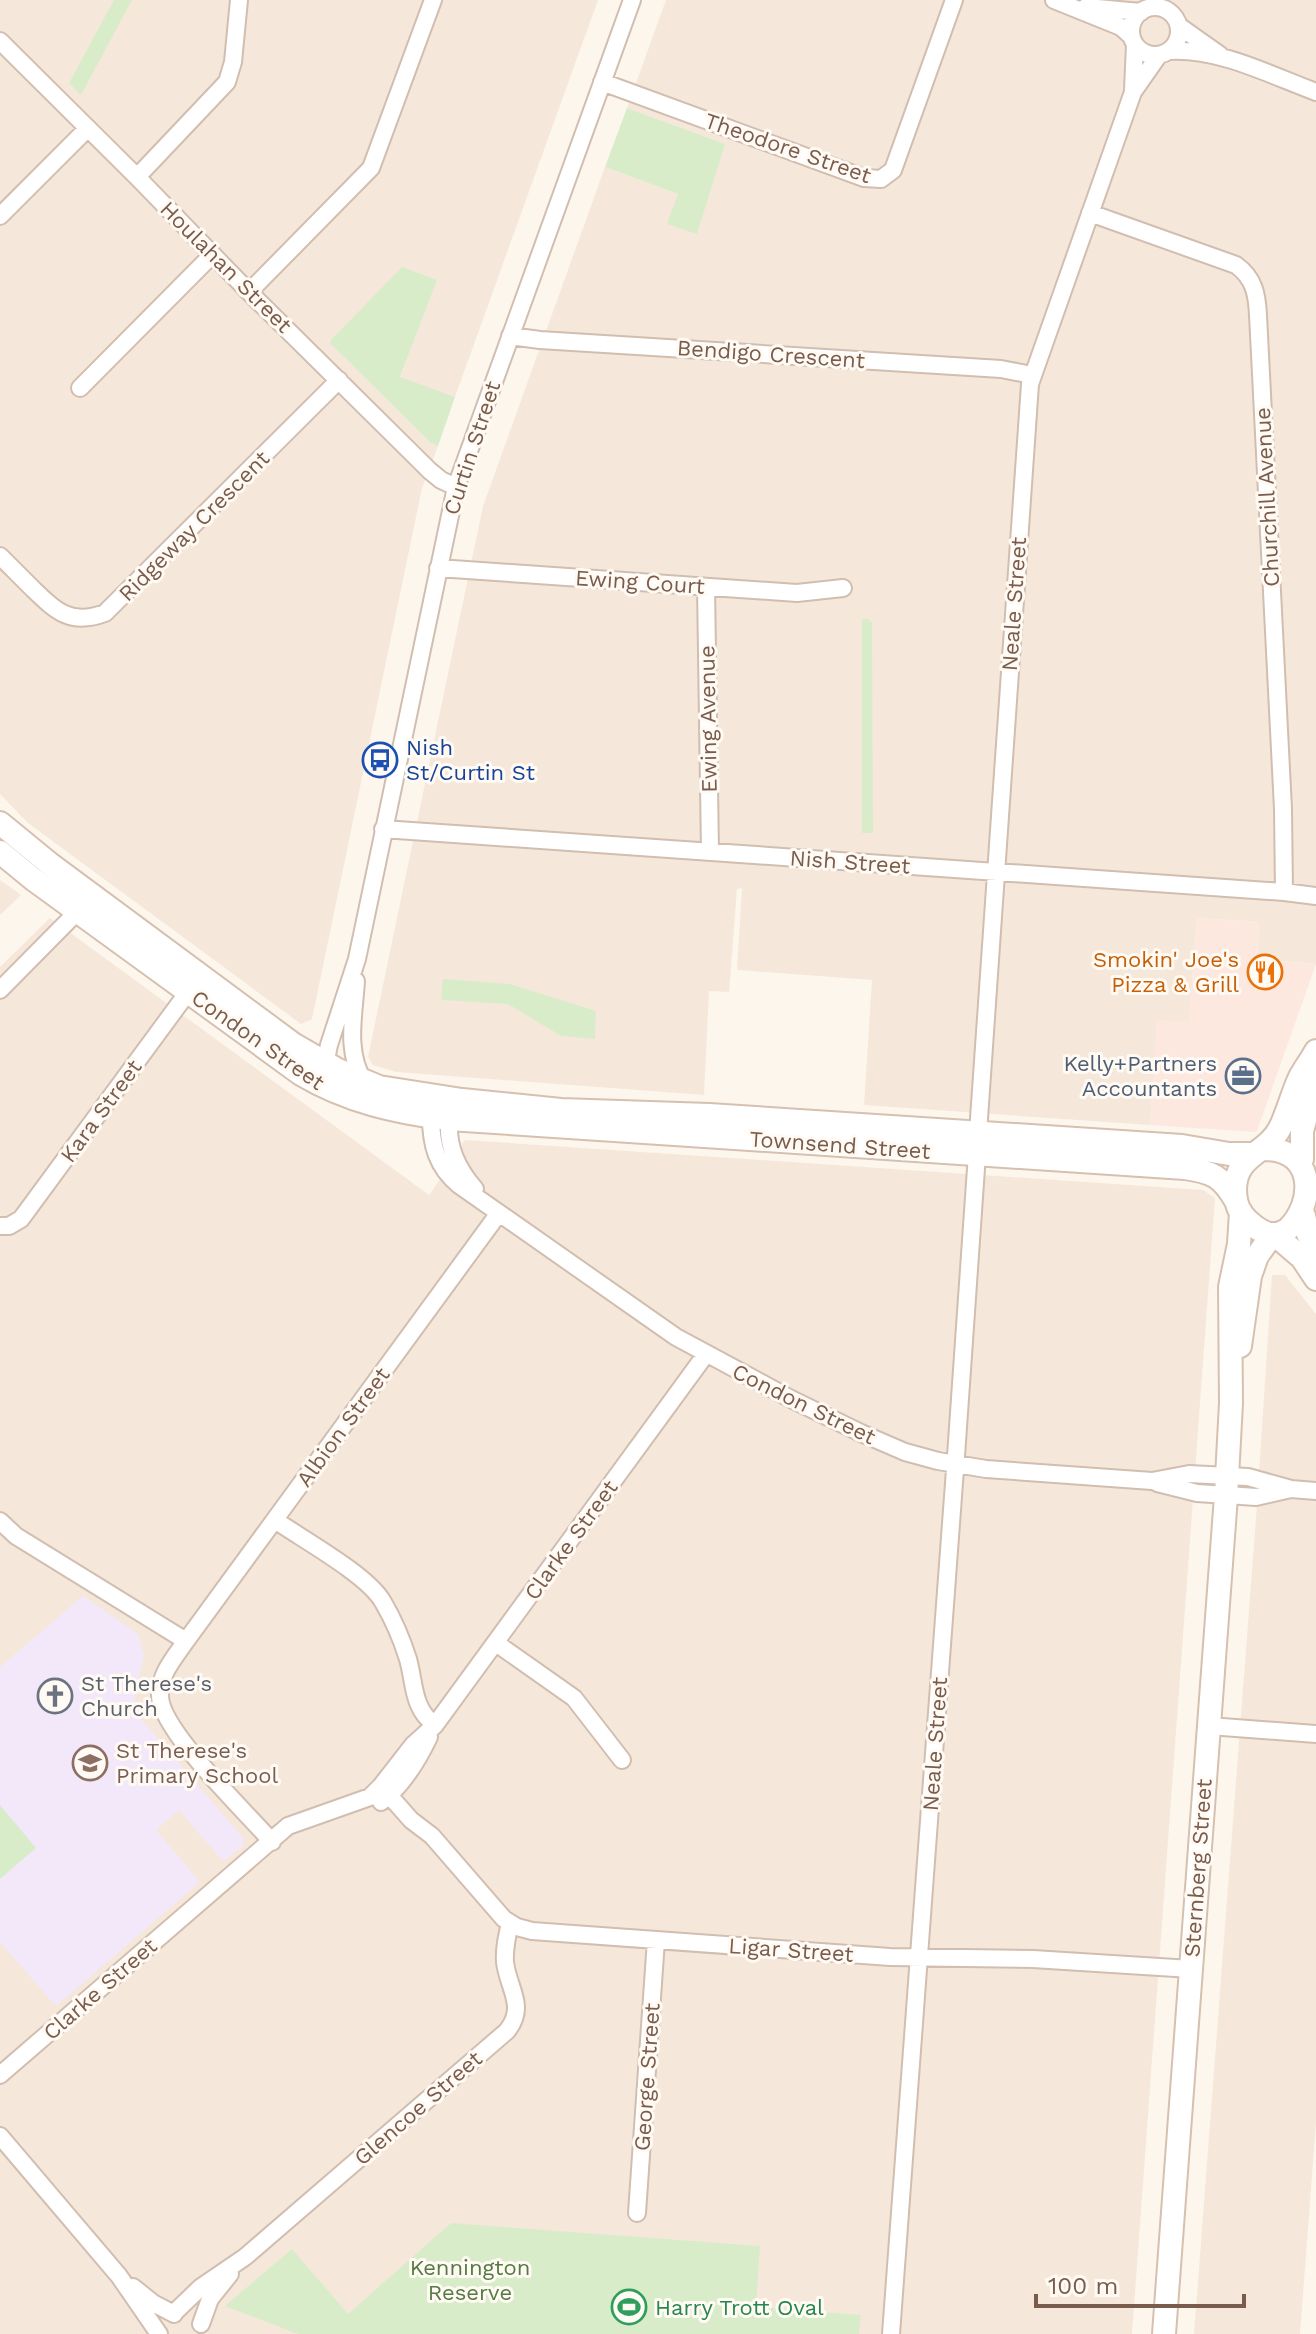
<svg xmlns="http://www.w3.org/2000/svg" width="1316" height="2334" font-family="'Work Sans',sans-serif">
<rect width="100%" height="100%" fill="#fdf6ec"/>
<!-- residential -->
<path fill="#f5e8da" d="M 0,0 L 598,0 L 455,397 L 400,378 L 436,279 L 329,341 L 431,443 L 438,446 L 422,488 L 312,1019 L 301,1024 L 28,823 L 0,794 Z
M 666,0 L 1316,0 L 1316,964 L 1257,959 L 1259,922 L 1197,918 L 1189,1023 L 1157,1021 L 1150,1125 L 864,1105 L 872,980 L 737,970 L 742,888 L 737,889 L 729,992 L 709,991 L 704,1095 L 396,1072 L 373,1065 L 368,1057 L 483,506 L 605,167 L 678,194 L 697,234 L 724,144 L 627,108 Z
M 0,880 L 21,895 L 0,915 Z
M 50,918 L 429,1195 L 462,1147 L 462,1143 L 465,1140 L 1203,1190 L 1215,1198 L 1132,2334 L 0,2334 L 0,967 Z
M 1272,1275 L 1285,1275 L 1316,1314 L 1316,2123 L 1300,2334 L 1194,2334 L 1256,1518 Z"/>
<!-- commercial -->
<path fill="#fde8e0" d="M 1197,918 L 1259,922 L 1257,959 L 1316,964 L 1257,1131 L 1255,1132 L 1150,1125 L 1157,1020 L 1189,1022 Z"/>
<!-- education -->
<path fill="#f3e8fa" d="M 83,1596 L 138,1634 L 144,1655 L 135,1695 L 137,1714 L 243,1838 L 243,1846 L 223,1861 L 179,1810 L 156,1830 L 200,1882 L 56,2006 L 0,1942 L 0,1667 Z"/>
<!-- green -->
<path fill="#d8ecc9" d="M 114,0 L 132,0 L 81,95 L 69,83 Z
M 627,108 L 725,144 L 697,234 L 667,224 L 678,194 L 605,167 Z
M 402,267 L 437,280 L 400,377 L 455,397 L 438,446 L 431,443 L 329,342 Z
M 862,619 L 868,619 L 872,623 L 873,833 L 862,833 Z
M 443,979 L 510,984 L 596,1011 L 595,1039 L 561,1036 L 508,1004 L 441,1000 Z
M 0,1805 L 36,1848 L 0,1879 Z
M 451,2223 L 760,2246 L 756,2307 L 861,2315 L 859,2334 L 298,2334 L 225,2306 L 292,2249 L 348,2314 Z"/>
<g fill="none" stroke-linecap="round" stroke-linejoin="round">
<!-- street casing -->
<g stroke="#d1beb0" stroke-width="20">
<path id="street" d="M 1054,0 L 1121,27 L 1131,36
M1131 31a24 24 0 1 1 48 0a24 24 0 1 1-48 0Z
M 1086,7 L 1141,12
M 1179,26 L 1220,55
M 0,41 L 137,177 L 249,292 L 430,471 L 441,480 L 456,487
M 1169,51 C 1219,48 1270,75 1316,92
M 602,82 L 864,178 L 881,179 L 893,170 L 954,0
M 1133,90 L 1135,44
M 137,177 L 227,82 L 233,62 L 239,0
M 1090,213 L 1236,265 C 1254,278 1257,294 1258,315 L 1283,809 L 1284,892
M 0,216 L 88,128
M 249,292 L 371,168 L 433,0
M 510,336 L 540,340 L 1001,369 L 1032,375
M 80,388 L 212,255
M 0,556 C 11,567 21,577 32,588 C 56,611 70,626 105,613 L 339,380
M 438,568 L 797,593 L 843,588
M 706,587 L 710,852
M 383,829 L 1284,892 L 1316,896
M 356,981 C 354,1015 345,1051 364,1082
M 0,990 L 78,911
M 325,1064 L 329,1045 L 357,959 L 456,487 L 632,0
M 431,1117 C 431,1145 437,1167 459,1185 L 676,1337 L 793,1400 L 861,1433 L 905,1452 L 938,1461 L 986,1469 L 1152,1481 L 1189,1474 L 1248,1477 L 1291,1489 L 1316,1491
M 449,1119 C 447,1147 457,1168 475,1189
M 978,1133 L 1030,384 L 1133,92 L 1159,55
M 0,1226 L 9,1226 L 21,1219 L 188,992
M 1157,1483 L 1197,1493 L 1256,1497 L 1291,1489
M 275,1520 C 302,1539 368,1575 383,1602 C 393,1619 402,1640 408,1659 C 415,1684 412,1708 435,1725
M 0,1521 L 16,1536 L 186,1641
M 496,1643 L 574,1698 L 622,1760
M 1209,1726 L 1316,1734
M 381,1786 L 411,1820 L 432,1836 L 504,1919 L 517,1927 L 532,1931 L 890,1957 L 1033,1959 L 1191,1969
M 381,1802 C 402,1786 418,1760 429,1737
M 272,1842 C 248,1814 160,1730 160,1696 C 159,1675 174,1658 186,1641 L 499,1213
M 0,2075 L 288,1826 L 370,1797 L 381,1786 L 413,1745 L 435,1725 L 706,1354
M 0,2136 L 119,2276 L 159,2334
M 637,2213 L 656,1940
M 133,2287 L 153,2303 L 174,2314
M 174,2313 L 201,2287 L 245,2257 L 507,2031 C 527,2006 508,1989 505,1962 C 504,1949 507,1936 510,1923
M 201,2324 L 210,2299 L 230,2274
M 891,2334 L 956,1456 L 977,1154"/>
</g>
<!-- secondary casing -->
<g stroke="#d6c0b0" stroke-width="26">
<path id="secondary" d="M 0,823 L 50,864 L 293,1044 L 338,1070 L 379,1087 L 462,1100 L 561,1110 L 709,1115 L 1182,1146 L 1229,1154 L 1254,1154
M 0,852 L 33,879 L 301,1074 C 348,1102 396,1112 449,1119 L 1185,1168 C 1212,1172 1222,1176 1236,1201
M 1262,1149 C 1316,1148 1316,1203 1287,1230 C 1282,1233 1276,1235 1270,1234 C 1259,1232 1247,1221 1241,1213 C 1236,1205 1235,1198 1235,1189 C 1236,1154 1266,1155 1280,1128 C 1288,1112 1292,1094 1300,1077 C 1305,1068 1311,1060 1316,1051
M 1302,1159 L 1302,1131 L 1316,1082
M 1304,1216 L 1308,1234 L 1316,1248
M 1274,1234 L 1302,1258 L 1316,1279
M 1240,1346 L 1250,1276 L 1257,1256 L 1272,1235
M 1164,2334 L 1226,1496 L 1231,1403 L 1230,1287 L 1239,1244 L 1241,1212"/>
</g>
<!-- street -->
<use href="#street" stroke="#fff" stroke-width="16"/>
<!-- secondary -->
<use href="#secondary" stroke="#fff" stroke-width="22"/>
</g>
<!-- icons -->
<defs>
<g id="bus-ring" transform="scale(1.8)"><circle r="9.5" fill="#fffaf3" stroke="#1a4fb4" stroke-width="1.5"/><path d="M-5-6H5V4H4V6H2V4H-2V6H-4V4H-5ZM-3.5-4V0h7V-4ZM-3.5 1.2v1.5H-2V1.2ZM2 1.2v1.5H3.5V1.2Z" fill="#1a4fb4"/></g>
<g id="restaurant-ring" transform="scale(1.8)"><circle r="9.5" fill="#fffaf3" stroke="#e8710a" stroke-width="1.5"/><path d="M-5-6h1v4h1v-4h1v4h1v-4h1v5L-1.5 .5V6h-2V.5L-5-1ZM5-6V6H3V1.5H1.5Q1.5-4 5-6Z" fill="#e8710a"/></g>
<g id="office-ring" transform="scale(1.8)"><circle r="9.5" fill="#fffaf3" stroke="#5c6f8a" stroke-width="1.5"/><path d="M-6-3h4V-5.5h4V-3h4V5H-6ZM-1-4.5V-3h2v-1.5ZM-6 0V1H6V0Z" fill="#5c6f8a"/></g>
<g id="church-ring" transform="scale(1.8)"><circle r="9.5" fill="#fffaf3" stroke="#6b7280" stroke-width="1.5"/><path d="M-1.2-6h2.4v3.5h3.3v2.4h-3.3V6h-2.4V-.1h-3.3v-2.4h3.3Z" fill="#6b7280"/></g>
<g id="school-ring" transform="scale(1.8)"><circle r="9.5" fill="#fffaf3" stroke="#8d6e63" stroke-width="1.5"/><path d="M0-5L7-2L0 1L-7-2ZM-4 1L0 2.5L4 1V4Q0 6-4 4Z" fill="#8d6e63"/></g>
<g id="stadium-ring" transform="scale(1.8)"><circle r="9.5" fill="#fffaf3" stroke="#2e9e5b" stroke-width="1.5"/><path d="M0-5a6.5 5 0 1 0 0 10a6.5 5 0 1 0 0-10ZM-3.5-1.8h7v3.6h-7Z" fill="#2e9e5b"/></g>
</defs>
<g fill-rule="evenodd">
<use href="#bus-ring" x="380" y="760"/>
<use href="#restaurant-ring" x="1265" y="972"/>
<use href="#office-ring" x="1243" y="1076"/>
<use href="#church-ring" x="55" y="1696"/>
<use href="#school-ring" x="90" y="1763"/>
<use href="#stadium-ring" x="629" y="2307"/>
</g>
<g text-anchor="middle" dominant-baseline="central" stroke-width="6" stroke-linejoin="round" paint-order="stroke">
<!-- street labels -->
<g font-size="22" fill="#7a5c4d" stroke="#fffaf3">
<text transform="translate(788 148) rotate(19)">Theodore Street</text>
<text transform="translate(226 267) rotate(45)">Houlahan Street</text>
<text transform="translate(771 354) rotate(4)">Bendigo Crescent</text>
<text transform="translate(472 448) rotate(-72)">Curtin Street</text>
<text transform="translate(1267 497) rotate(-93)">Churchill Avenue</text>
<text transform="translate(194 526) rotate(-45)">Ridgeway Crescent</text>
<text transform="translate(640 582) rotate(4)">Ewing Court</text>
<text transform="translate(1014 604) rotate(-86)">Neale Street</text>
<text transform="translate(708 719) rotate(-91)">Ewing Avenue</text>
<text transform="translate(850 862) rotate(4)">Nish Street</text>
<text transform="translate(258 1040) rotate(35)">Condon Street</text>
<text transform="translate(101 1111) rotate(-54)">Kara Street</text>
<text transform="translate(840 1145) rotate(4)">Townsend Street</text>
<text transform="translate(804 1404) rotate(26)">Condon Street</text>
<text transform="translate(343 1427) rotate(-54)">Albion Street</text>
<text transform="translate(571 1540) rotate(-54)">Clarke Street</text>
<text transform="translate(935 1744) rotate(-86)">Neale Street</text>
<text transform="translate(1198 1868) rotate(-86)">Sternberg Street</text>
<text transform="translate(791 1950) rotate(4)">Ligar Street</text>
<text transform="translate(100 1989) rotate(-41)">Clarke Street</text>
<text transform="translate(647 2077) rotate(-86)">George Street</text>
<text transform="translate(418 2108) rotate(-41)">Glencoe Street</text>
</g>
<!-- transit labels -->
<g font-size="22" fill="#164399" stroke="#fffaf3" text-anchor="start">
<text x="406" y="747">Nish<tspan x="406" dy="25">St/Curtin St</tspan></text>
</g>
<!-- food labels -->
<g font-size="22" fill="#c56008" stroke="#fffaf3" text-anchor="end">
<text x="1239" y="959">Smokin' Joe's<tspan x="1239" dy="25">Pizza &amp; Grill</tspan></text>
</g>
<!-- service labels -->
<g font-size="22" fill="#4e5e75" stroke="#fffaf3" text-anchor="end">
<text x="1217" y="1063">Kelly+Partners<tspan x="1217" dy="25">Accountants</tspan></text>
</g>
<!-- worship labels -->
<g font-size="22" fill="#5b616d" stroke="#fffaf3" text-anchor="start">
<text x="81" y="1683">St Therese's<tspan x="81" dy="25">Church</tspan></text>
</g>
<!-- education labels -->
<g font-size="22" fill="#785e54" stroke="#fffaf3" text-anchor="start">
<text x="116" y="1750">St Therese's<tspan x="116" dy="25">Primary School</tspan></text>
</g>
<!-- park labels -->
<g font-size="22" fill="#537a41" stroke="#fffaf3">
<text x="470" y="2267">Kennington<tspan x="470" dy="25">Reserve</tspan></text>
</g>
<!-- leisure labels -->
<g font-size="22" fill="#27864d" stroke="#fffaf3" text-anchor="start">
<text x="655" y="2307">Harry Trott Oval</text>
</g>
</g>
<!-- scale -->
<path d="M1036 2294v12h208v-12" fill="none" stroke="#7a5c4d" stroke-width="4"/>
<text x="1048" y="2294" font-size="24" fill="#7a5c4d" stroke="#fffaf3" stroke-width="6" paint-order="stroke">100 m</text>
</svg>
